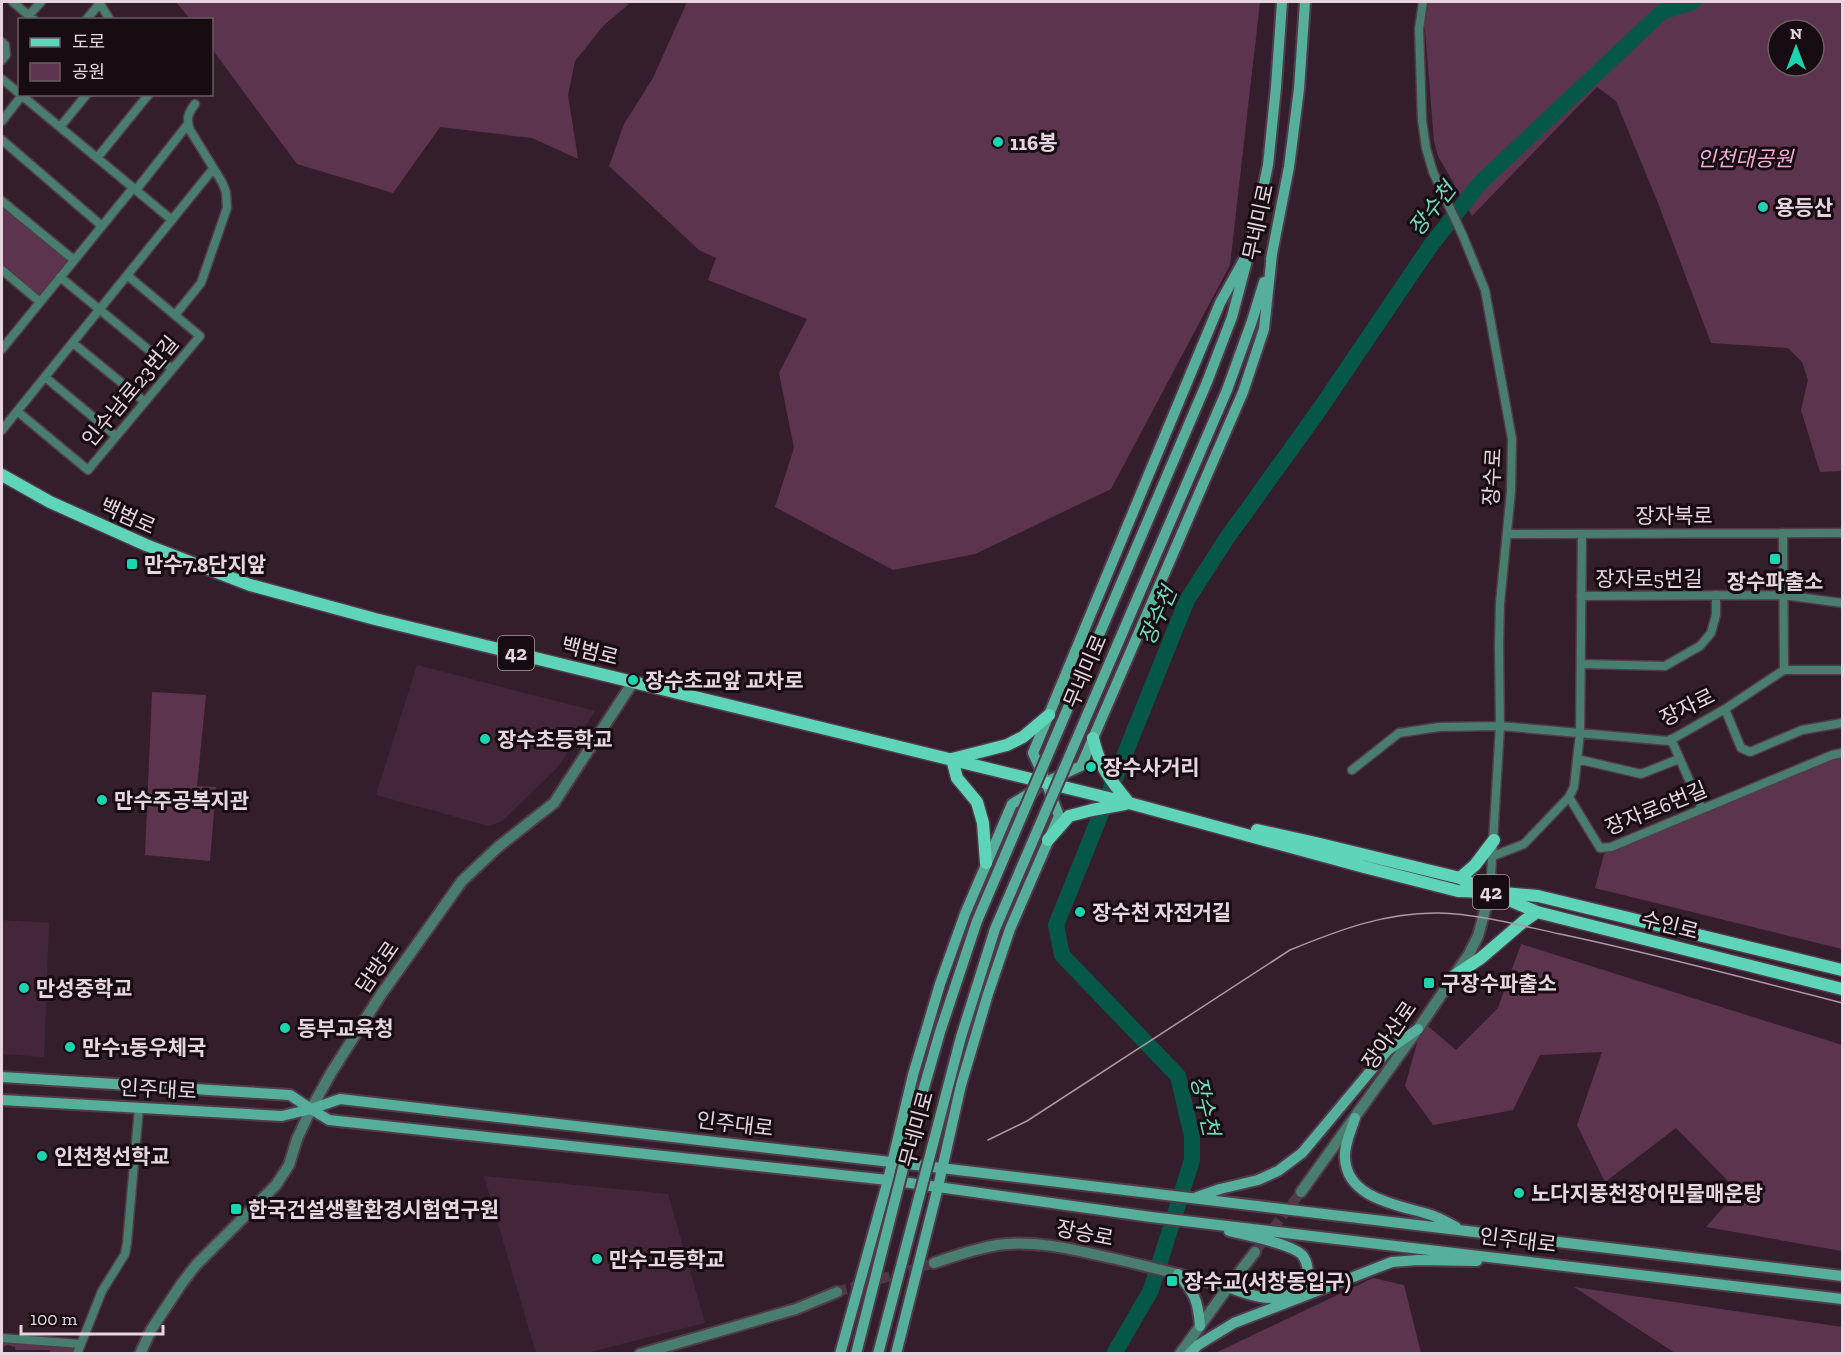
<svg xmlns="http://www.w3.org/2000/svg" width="1844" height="1355" font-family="'Zilla Slab','Noto Sans KR',serif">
<rect width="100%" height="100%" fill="#351e2c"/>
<!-- built -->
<path fill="#432738" d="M 417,665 L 595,711 L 558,767 L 502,821 L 489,826 L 376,795 Z
M 2,920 L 49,923 L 44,1057 L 2,1054 Z
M 484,1176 L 668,1194 L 705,1323 L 586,1353 L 536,1353 Z"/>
<!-- green -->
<path fill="#5d344d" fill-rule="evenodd" d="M 176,2 L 621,2 L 629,4 L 604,25 L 575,61 L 568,95 L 578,159 L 532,138 L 440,127 L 393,193 L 297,164 L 212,49 L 212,20 L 190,19 Z
M 687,2 L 1260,2 L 1230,265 L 1111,489 L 975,554 L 893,570 L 775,507 L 794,448 L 779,373 L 807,319 L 708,280 L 716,258 L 699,250 L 609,166 L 624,124 L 653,78 Z
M 1429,2 L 1842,2 L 1842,471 L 1820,472 L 1801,410 L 1808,380 L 1802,362 L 1788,348 L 1711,343 L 1658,203 L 1616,101 L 1597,87 L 1472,216 L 1438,156 L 1434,141 L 1424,17 ZM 1778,30 L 1814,30 L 1814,66 L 1778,66 Z
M 2,201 L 74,260 L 40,302 L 2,270 Z
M 152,692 L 206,695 L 197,786 L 216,787 L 210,861 L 145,855 Z
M 1842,758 L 1842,949 L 1595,888 L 1604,854 L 1828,761 Z
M 1521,944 L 1842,1045 L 1842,1251 L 1706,1227 L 1738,1191 L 1676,1128 L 1605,1182 L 1577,1125 L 1602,1052 L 1540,1055 L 1513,1110 L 1433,1125 L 1405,1086 L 1423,1022 L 1456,1050 L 1498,1008 Z
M 1373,1278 L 1404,1285 L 1421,1353 L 1215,1353 Z
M 1574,1287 L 1842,1327 L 1842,1353 L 1675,1353 Z
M 2,1341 L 76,1344 L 74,1353 L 50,1353 L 50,1350 L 15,1350 L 15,1347 L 8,1345 L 2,1347 Z"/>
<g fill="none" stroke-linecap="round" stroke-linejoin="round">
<!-- river -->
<path stroke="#055848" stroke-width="16" d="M 1114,1354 L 1151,1290 L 1192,1160 L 1192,1136 L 1178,1076 L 1062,955 L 1056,925 L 1187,600 L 1227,538 L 1317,413 L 1431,245 L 1480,183 L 1662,12 L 1693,2"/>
<!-- tertiary-tunnel -->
<path stroke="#503947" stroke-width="10" stroke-dasharray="10 5" stroke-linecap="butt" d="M 1255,1252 L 1301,1192
M 837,1292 L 934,1263"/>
<!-- minor casing -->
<g stroke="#513b48" stroke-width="11">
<path id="minor" d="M 13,2 L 34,20
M 99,2 L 110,20
M 1423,2 L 1419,29 L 1422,120 L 1426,148 L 1433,172 L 1463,236 L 1485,290 L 1512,439 L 1511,491 L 1500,603 L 1499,645 L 1500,726 L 1490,892
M 29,15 L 41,2
M 86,20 L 100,3
M 2,42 L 5,45 L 6,55 L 2,60
M 2,79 L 20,94
M 20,94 L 172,220
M 2,121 L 23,94
M 60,127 L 87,94
M 2,140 L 102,226
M 97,158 L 149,94
M 136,190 L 188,124
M 2,201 L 74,260
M 2,270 L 40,302
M 60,277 L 172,369
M 175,315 L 201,283 L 227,208 L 226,192 L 222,182 L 190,130 C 186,119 188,113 195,104
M 73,343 L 145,402
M 2,349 L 133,188
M 45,377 L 116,436
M 17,411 L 88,470 L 200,336 L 128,276
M 2,430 L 213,169
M 1783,533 L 1784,670
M 1507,534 L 1842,533
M 1582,534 L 1580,733 L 1574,787 L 1569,797 L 1600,848 L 1611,847 L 1832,755 L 1842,753
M 1581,596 L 1784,595 L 1842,603
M 1581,664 L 1665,666 L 1700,646 L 1711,633 L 1716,615 L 1716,595
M 1725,709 L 1741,748 L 1750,752 L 1802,730 L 1842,723
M 1671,739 L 1702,809
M 1577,759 L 1641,774 L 1679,759
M 1352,770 L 1399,733 L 1439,727 L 1500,726 L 1669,741 L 1725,709 L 1784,670 L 1842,670
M 1493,856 L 1524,844 L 1569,797
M 2,1338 L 80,1344
M 77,1354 L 102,1291 L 125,1254 L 127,1243 L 139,1108"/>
</g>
<!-- tertiary casing -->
<g stroke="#513b48" stroke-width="14">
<path id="tertiary" d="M 1301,1192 L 1418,1029 L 1469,954 L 1478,936 L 1490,892
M 934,1263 C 954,1256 975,1249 997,1245 C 1032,1240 1067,1248 1102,1256 C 1144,1265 1186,1276 1228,1287
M 140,1354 L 151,1330 L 182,1283 L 196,1265 L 276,1185 L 289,1165 L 297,1139 L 311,1109 L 331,1073 L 380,996 L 462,881 L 498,847 L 554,803 L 633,682
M 640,1354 L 796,1309 L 837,1292
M 1180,1354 L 1228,1287 L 1255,1252"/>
</g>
<!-- secondary casing -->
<g stroke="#513b48" stroke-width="14">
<path id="secondary" d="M 1271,259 L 1289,167 L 1299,89 L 1305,2
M 1207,382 L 1232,317 L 1250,249 L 1268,165 L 1276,87 L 1282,2
M 1227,390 L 1252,321 L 1264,282
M 1043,775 L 1033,753 L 1220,303 L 1250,249
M 2,1077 L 290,1095 L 311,1109 L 340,1099 L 891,1162 L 1842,1276
M 2,1100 L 282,1116 L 311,1109 L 329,1120 L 888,1180 L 1151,1217 L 1842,1299
M 1355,1118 C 1351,1131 1344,1145 1345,1158 C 1347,1200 1401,1205 1431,1215 C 1440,1218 1448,1223 1456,1227
M 1197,1197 L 1220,1189 L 1258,1180 L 1278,1171 L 1302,1153 L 1388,1050 L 1418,1029
M 1178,1274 C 1195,1294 1198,1300 1200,1326
M 1228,1287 C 1257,1298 1285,1308 1308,1279 C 1308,1271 1308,1263 1303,1256 C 1294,1244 1245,1235 1229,1231
M 840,1354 L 888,1180 L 913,1075 L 940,984 L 965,914 L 1012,804 L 1035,790
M 896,1354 L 938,1187 L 961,1085 L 988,994 L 1010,929 L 1059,816 L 1046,782 L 1081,766 L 1243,392 L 1264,329 L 1272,254
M 1189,1354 L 1198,1345 L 1234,1323 L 1392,1262 L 1418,1260 L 1477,1261"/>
</g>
<!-- primary casing -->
<g stroke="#513b48" stroke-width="15">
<path id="primary" d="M 2,475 L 50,502 L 146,545 L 250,585 L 375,619 L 1129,803 L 1364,867 L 1458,891 L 1490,892 L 1537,912 L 1842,989
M 1093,738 C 1099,766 1111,781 1129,803
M 1257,830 L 1316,843 L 1460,878 L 1483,889
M 1048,840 L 1069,816 L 1092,810 L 1125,804
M 986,863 L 983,823 L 977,802 L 957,778 L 952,759 L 1007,745 L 1023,737 L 1049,715
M 1460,878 L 1475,865 L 1494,840
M 1503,893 L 1538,896 L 1842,970
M 1454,976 L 1481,958 L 1524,921 L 1537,912"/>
</g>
<!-- minor -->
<use href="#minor" stroke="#497d6f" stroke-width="8"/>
<!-- tertiary -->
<use href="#tertiary" stroke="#497d6f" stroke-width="10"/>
<!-- secondary -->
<use href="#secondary" stroke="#56af98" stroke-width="10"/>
<!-- primary -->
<use href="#primary" stroke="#5ed5b8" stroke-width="12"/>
<!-- tram -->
<path stroke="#ab98a3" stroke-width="1.5" d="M 988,1140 L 1027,1121 L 1290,950 C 1339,930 1386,912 1439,913 C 1479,914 1522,926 1560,934 C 1655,954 1749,979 1842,1003"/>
<!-- secondary-bridge casing -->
<g stroke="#513b48" stroke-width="14" stroke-linecap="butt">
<path id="secondary-bridge" d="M 856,1354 L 919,1105 L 940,1032 L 977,921 L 1207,382
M 878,1354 L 961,1037 L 995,929 L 1227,390"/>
</g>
<!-- secondary-bridge -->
<use href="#secondary-bridge" stroke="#56af98" stroke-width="10"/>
</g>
<!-- markers -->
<g fill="#1bd5b1" stroke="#160c12" stroke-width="2">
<circle cx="998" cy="142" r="6"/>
<circle cx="1763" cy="207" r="6"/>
<rect x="1769" y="553" width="12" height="12" rx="3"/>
<rect x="126" y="558" width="12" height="12" rx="3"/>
<circle cx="633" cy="680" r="6"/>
<circle cx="485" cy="739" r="6"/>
<circle cx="1091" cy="767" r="6"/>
<circle cx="102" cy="800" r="6"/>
<circle cx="1080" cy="912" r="6"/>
<rect x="1423" y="977" width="12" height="12" rx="3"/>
<circle cx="24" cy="988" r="6"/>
<circle cx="285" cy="1028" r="6"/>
<circle cx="70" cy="1047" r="6"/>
<circle cx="42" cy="1156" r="6"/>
<circle cx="1519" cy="1193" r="6"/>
<rect x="230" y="1203" width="12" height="12" rx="3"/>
<circle cx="597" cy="1259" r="6"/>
<rect x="1166" y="1275" width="12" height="12" rx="3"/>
</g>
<g text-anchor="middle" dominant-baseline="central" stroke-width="6" stroke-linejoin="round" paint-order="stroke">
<!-- shield labels -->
<g fill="#160c12" stroke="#a899a1" stroke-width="1.5">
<rect x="498" y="636" width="36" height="34" rx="4.5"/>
<rect x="1473" y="875" width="36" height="34" rx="4.5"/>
</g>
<g font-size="20" font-weight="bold" fill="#e6d5de">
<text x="516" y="653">42</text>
<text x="1491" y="892">42</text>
</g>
<!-- poi labels -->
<g font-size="21" font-weight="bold" fill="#e6d5de" stroke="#160c12" text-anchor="start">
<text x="1010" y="142">116봉</text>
<text x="1775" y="207">용등산</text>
<text x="144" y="564">만수7.8단지앞</text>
<text x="1775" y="581" text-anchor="middle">장수파출소</text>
<text x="645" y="680">장수초교앞 교차로</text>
<text x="497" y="739">장수초등학교</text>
<text x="1103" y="767">장수사거리</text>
<text x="114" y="800">만수주공복지관</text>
<text x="1092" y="912">장수천 자전거길</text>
<text x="1441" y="983">구장수파출소</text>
<text x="36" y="988">만성중학교</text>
<text x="297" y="1028">동부교육청</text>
<text x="82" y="1047">만수1동우체국</text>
<text x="54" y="1156">인천청선학교</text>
<text x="1531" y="1193">노다지풍천장어민물매운탕</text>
<text x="248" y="1209">한국건설생활환경시험연구원</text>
<text x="609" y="1259">만수고등학교</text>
<text x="1184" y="1281">장수교(서창동입구)</text>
</g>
<!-- park labels -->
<g font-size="21" font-style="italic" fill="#f7aad7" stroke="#160c12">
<text x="1745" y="158">인천대공원</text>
</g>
<!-- street labels -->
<g font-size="21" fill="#e6d5de" stroke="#160c12">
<text transform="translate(1258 222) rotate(-78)">무네미로</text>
<text transform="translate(130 391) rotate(-50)">인수남로23번길</text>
<text transform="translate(1492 477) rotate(-87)">장수로</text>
<text x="1674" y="515">장자북로</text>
<text transform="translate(128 516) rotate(24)">백범로</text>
<text x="1649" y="578">장자로5번길</text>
<text transform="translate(590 651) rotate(14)">백범로</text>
<text transform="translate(1085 671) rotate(-67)">무네미로</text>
<text transform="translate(1687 707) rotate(-26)">장자로</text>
<text transform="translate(1656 808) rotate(-22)">장자로6번길</text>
<text transform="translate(1670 925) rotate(14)">수인로</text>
<text transform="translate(377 967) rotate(-55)">담방로</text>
<text transform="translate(1389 1035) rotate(-55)">장아산로</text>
<text transform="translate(158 1089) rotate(3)">인주대로</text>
<text transform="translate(735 1124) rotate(7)">인주대로</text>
<text transform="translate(916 1129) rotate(-75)">무네미로</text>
<text transform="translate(1085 1233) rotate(11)">장승로</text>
<text transform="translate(1518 1240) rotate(7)">인주대로</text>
</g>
<!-- water labels -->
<g font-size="22" font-style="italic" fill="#70dabe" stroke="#160c12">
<text transform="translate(1432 209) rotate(-52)">장수천</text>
<text transform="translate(1158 616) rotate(-66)">장수천</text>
<text transform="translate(1205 1106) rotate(77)">장수천</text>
</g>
</g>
<!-- border -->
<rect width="1844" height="1355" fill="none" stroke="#e6d5de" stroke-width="6"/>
<!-- legend -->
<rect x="18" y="18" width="195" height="78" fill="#160c12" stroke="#695c64" stroke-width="1.5"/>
<rect x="30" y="38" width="30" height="9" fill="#5ed5b8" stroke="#695c64" stroke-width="1.5"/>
<text x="72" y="48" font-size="18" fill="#e6d5de">도로</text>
<rect x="30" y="63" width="30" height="18" fill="#5d344d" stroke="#695c64" stroke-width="1.5"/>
<text x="72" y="78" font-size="18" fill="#e6d5de">공원</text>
<!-- north arrow -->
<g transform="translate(1796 48)"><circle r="28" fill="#160c12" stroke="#695c64" stroke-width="1.5"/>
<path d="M0-4.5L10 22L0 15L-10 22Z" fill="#1bd5b1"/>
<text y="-9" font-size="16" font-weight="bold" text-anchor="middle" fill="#e6d5de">N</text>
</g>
<!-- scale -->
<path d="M21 1325v9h142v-9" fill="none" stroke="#e6d5de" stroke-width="3"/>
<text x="30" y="1325" font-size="18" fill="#e6d5de" stroke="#160c12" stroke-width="4.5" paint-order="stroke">100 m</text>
</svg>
